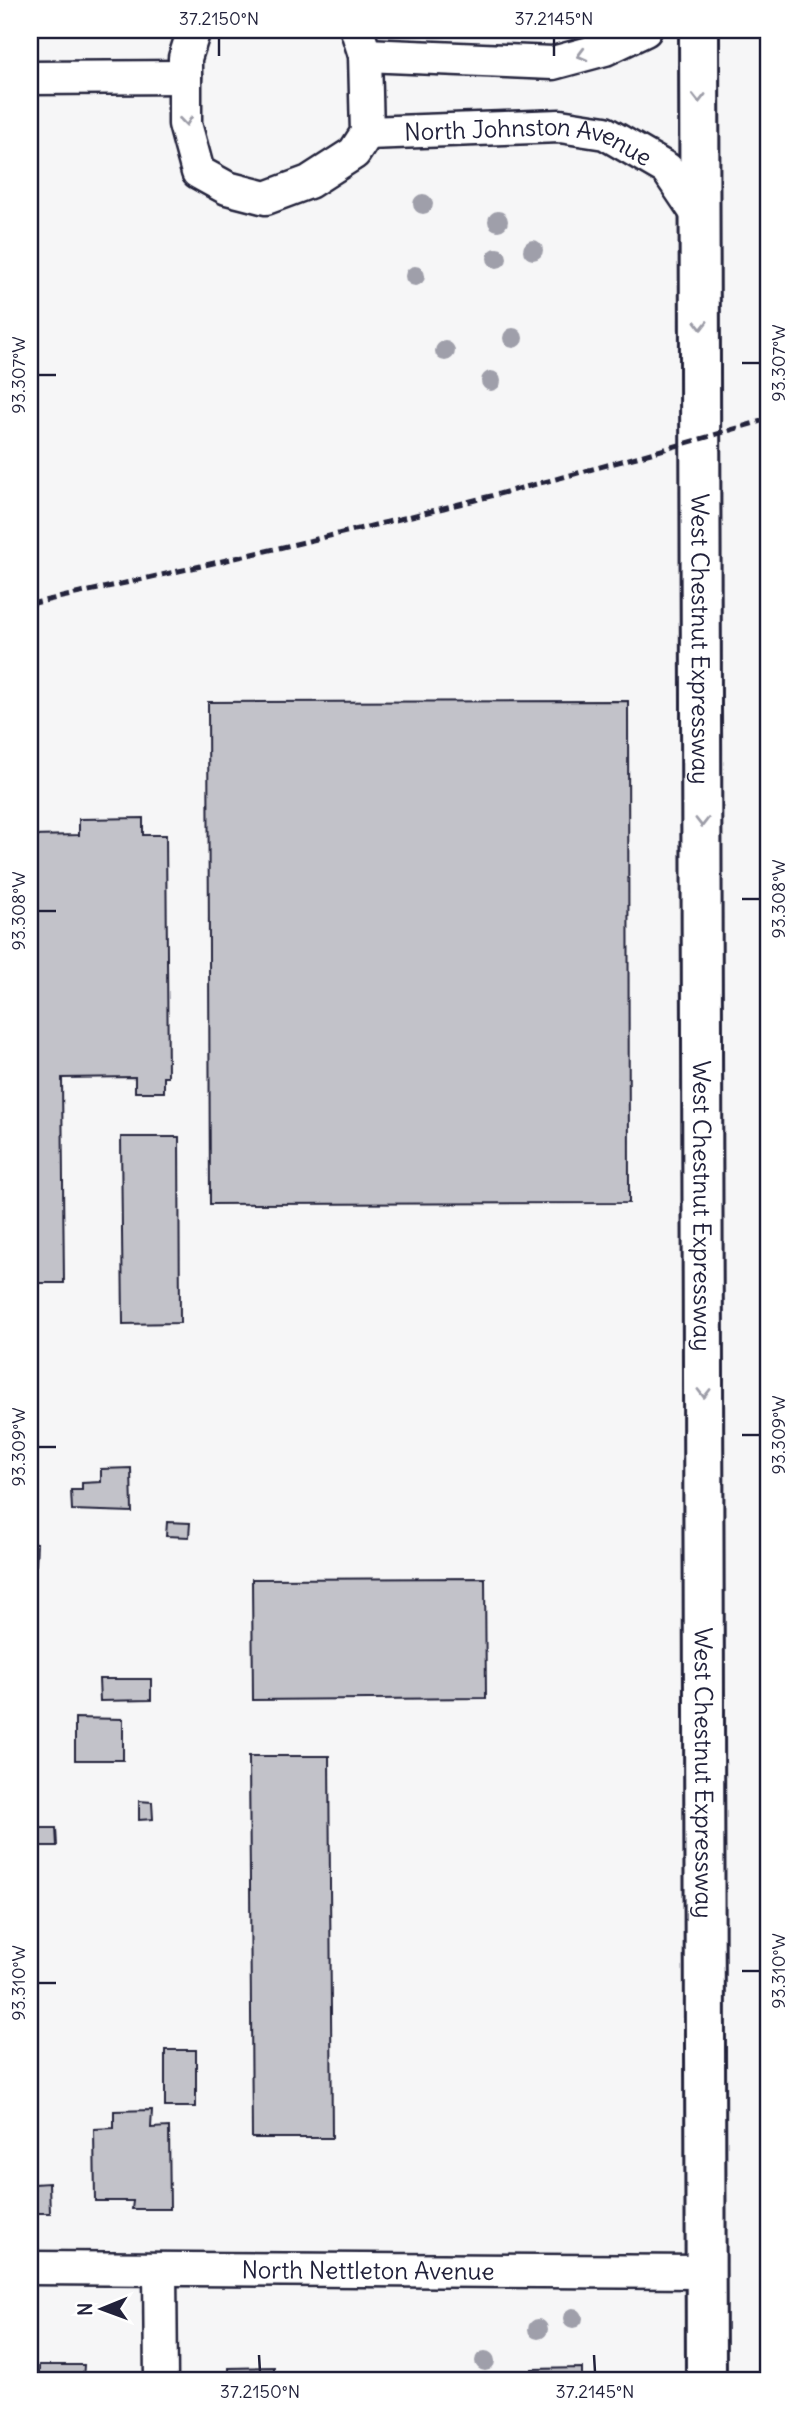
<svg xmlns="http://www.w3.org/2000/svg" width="798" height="2411" font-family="Delius,sans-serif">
<rect width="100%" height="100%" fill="#f6f6f7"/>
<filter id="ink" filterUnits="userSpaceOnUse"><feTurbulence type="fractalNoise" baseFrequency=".0143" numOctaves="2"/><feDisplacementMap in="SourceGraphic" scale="14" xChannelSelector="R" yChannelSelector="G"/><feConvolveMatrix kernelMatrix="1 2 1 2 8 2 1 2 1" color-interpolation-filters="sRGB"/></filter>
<g filter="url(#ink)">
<!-- building -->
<path fill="#c2c2c9" stroke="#22223b" stroke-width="2" d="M 628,701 L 629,1203 L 210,1204 L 208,702 Z
M 143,818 L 143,835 L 166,835 L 168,1077 L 164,1077 L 164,1092 L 135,1092 L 135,1077 L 62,1078 L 64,1283 L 30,1283 L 30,836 L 79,835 L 79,819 Z
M 121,1137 L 179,1137 L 180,1323 L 123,1324 Z
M 131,1468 L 132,1512 L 72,1510 L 71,1490 L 82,1490 L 82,1483 L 101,1482 L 101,1469 Z
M 167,1522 L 190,1523 L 189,1537 L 166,1536 Z
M 30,1543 L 37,1543 L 36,1565 L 30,1565 Z
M 485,1578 L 486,1698 L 253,1700 L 252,1579 Z
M 99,1679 L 151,1679 L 151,1700 L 100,1701 Z
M 75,1718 L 123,1719 L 123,1760 L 75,1760 Z
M 249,1756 L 329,1756 L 332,2138 L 252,2138 Z
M 139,1801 L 152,1802 L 153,1819 L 139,1820 Z
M 33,1828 L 56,1828 L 57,1846 L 33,1846 Z
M 165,2050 L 196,2050 L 196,2107 L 165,2107 Z
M 152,2110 L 151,2128 L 169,2127 L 170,2209 L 132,2209 L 133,2201 L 95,2201 L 94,2129 L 114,2128 L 114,2111 Z
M 49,2183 L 50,2213 L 35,2213 L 34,2184 Z
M 39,2365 L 84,2365 L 83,2380 L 89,2381 L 32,2381 L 39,2380 Z
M 274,2367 L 274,2381 L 229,2381 L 229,2368 Z
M 582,2368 L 582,2381 L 532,2381 L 532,2369 Z"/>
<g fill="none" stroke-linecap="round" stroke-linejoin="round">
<!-- minor casing -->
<g stroke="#22223b" stroke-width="37">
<g id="minor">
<path d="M 194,30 L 185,58 L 185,124 L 198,172 L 227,188 L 266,198 L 309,182 L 354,153 L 367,133 L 365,55 L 357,30"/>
<path d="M 365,55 L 553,63 L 605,49 L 645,30"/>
<path d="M 30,78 L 185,77"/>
<path id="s1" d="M 367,133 L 560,126 L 605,133 L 667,169 L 700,218"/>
<path id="s2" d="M 30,2268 L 705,2272"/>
<path d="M 160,2270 L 161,2381"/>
</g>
</g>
<!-- primary casing -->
<g stroke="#22223b" stroke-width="44">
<g id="primary">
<path id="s3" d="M 699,30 L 706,2381"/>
</g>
</g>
<!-- minor -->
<use href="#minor" stroke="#fff" stroke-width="32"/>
<!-- primary -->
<use href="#primary" stroke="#fff" stroke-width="38"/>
<!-- rail -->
<path stroke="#22223b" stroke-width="5" stroke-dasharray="10 5" stroke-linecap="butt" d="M 30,604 C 278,550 525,492 768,419"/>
</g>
<!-- trees -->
<g fill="#9f9faa">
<circle cx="423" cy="204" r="10"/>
<circle cx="498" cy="221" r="10"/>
<circle cx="533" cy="250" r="10"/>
<circle cx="497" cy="258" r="10"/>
<circle cx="415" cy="276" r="10"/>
<circle cx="513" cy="338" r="10"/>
<circle cx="445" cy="351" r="10"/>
<circle cx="491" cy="381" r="10"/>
<circle cx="573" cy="2318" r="10"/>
<circle cx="538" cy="2329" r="10"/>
<circle cx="485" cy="2361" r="10"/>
</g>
<!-- one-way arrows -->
<defs><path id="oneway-chevron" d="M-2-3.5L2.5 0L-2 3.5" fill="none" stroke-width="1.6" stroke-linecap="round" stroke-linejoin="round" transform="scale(1.75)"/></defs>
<g stroke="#9c9ca7">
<use href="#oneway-chevron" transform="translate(582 55) rotate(165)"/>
<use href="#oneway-chevron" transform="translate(699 98) rotate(90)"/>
<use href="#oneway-chevron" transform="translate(186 121) rotate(84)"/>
<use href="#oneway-chevron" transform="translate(701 325) rotate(90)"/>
<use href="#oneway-chevron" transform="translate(702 822) rotate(90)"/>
<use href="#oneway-chevron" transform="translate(704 1393) rotate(90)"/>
</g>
</g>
<!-- ticks -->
<path fill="none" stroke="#22223b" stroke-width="2.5" d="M 219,38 L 219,56M 554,38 L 554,56M 742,363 L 760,363M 38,375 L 56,375M 742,899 L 760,899M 38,911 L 56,911M 742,1435 L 760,1435M 38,1447 L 56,1447M 742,1971 L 760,1971M 38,1983 L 56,1983M 259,2355 L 260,2372M 594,2355 L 595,2372"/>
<g text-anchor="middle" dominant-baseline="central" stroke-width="5" stroke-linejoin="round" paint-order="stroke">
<!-- street labels -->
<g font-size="24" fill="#22223b" stroke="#fff">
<text stroke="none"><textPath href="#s1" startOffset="164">North Johnston Avenue</textPath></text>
<text stroke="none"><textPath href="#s3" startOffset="609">West Chestnut Expressway</textPath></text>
<text stroke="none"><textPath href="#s3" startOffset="1176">West Chestnut Expressway</textPath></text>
<text stroke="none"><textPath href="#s3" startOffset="1743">West Chestnut Expressway</textPath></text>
<text stroke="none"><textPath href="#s2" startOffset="338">North Nettleton Avenue</textPath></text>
</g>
</g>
<!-- margin -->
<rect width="798" height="2411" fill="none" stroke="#fff" stroke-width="77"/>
<!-- north arrow -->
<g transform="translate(102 2309) rotate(269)" stroke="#ffffff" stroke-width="5" paint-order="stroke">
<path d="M0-5L12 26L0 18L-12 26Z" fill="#22223b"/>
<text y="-10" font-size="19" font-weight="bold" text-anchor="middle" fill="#22223b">N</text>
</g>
<rect x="38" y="38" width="722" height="2334" fill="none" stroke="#22223b" stroke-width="2.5"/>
<g font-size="18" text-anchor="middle" fill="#22223b">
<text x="219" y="25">37.2150°N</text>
<text x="554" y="25">37.2145°N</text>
<text transform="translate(779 363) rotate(-90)" y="6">93.307°W</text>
<text transform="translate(19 375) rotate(-90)" y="6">93.307°W</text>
<text transform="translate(779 899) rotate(-90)" y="6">93.308°W</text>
<text transform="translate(19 911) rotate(-90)" y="6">93.308°W</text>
<text transform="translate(779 1435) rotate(-90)" y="6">93.309°W</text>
<text transform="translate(19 1447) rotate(-90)" y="6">93.309°W</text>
<text transform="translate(779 1971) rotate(-90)" y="6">93.310°W</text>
<text transform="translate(19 1983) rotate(-90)" y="6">93.310°W</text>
<text x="260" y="2398">37.2150°N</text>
<text x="595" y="2398">37.2145°N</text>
</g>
</svg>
